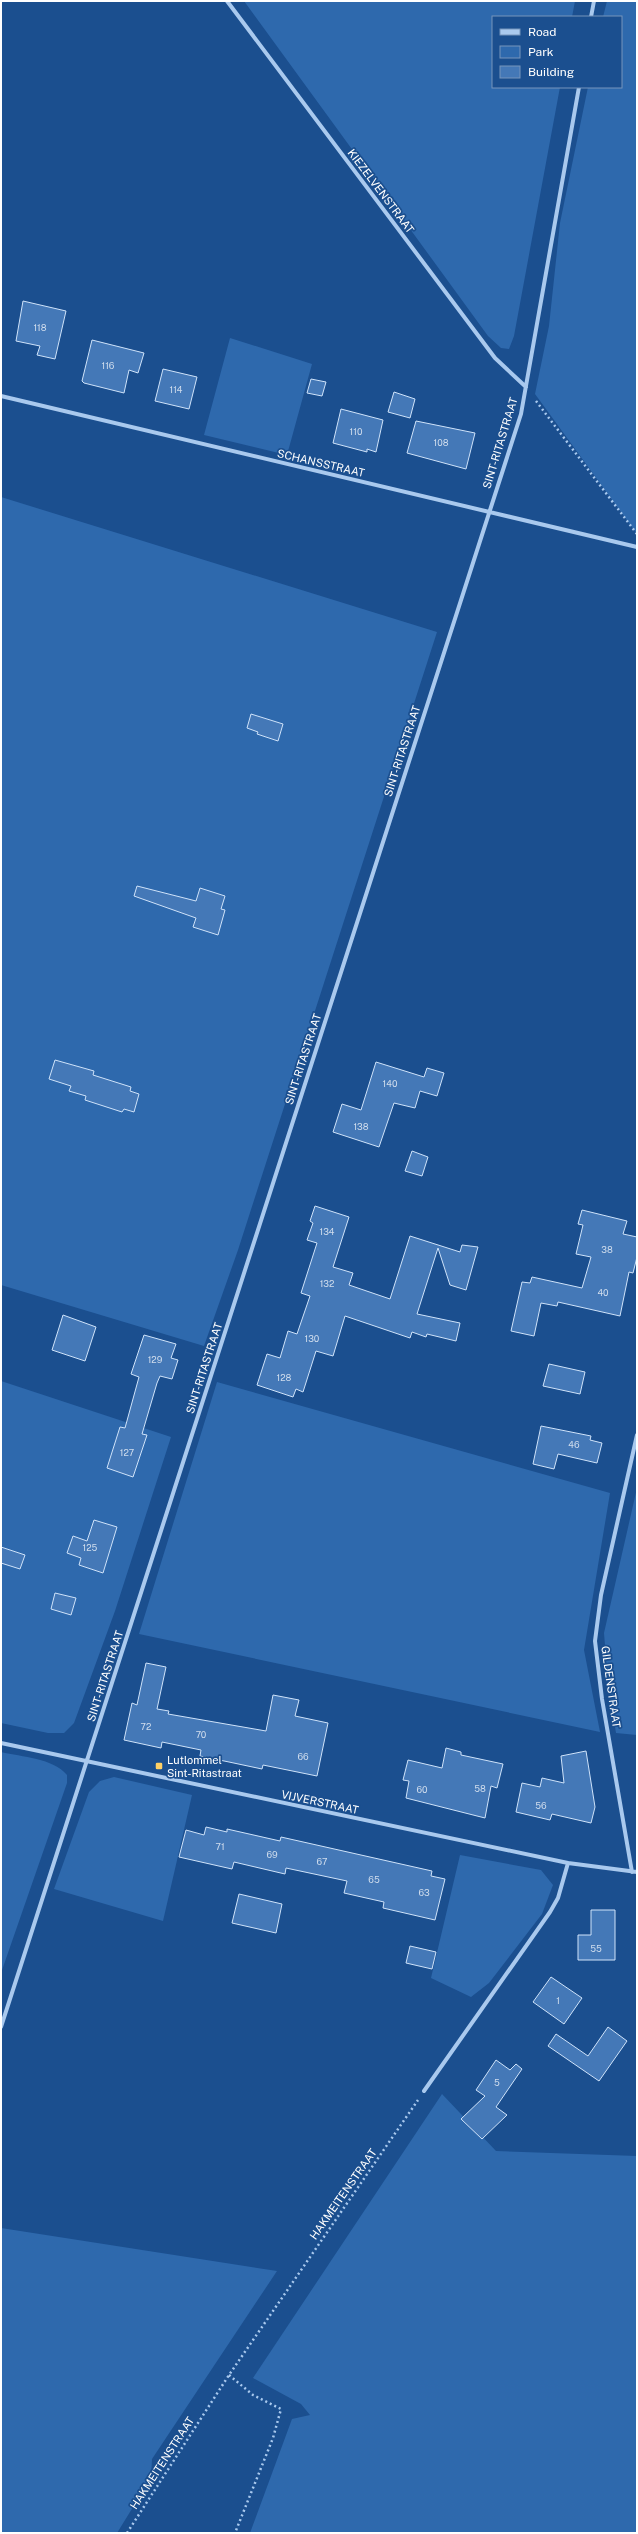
<svg xmlns="http://www.w3.org/2000/svg" width="638" height="2534" font-family="'Public Sans',sans-serif">
<rect width="100%" height="100%" fill="#1b4f8f"/>
<!-- green -->
<path fill="#2e69ad" d="M 244,1 L 575,1 L 572,17 L 493,17 L 493,87 L 560,87 L 514,336 L 509,349 L 501,348 L 488,336 Z
M 607,1 L 637,1 L 637,534 L 535,394 L 549,326 L 560,223 L 588,87 L 621,87 L 621,17 L 603,17 Z
M 230,338 L 312,364 L 287,455 L 204,435 Z
M 1,497 L 437,632 L 238,1250 L 204,1346 L 1,1285 Z
M 1,1381 L 171,1437 L 115,1611 L 74,1723 L 64,1733 L 48,1733 L 1,1723 Z
M 217,1382 L 610,1493 L 584,1650 L 600,1732 L 139,1634 Z
M 637,1488 L 637,1735 L 616,1733 L 608,1683 L 604,1633 Z
M 1,1752 C 22,1757 53,1758 67,1775 L 67,1783 L 1,1973 Z
M 114,1777 L 192,1795 L 163,1921 L 54,1889 L 89,1792 L 100,1781 Z
M 460,1855 L 541,1870 L 553,1885 L 542,1914 L 489,1983 L 471,1997 L 431,1978 Z
M 442,2094 L 496,2151 L 637,2156 L 637,2533 L 250,2533 L 292,2419 L 310,2415 L 301,2404 L 253,2378 Z
M 1,2228 L 277,2271 L 152,2459 L 151,2478 L 117,2533 L 1,2533 Z"/>
<!-- building -->
<path fill="#4478b7" stroke="#cfe3fa" d="M 23,301 L 66,311 L 55,359 L 37,355 L 40,346 L 16,341 Z
M 92,340 L 144,353 L 138,373 L 129,370 L 124,393 L 84,383 L 82,381 Z
M 163,369 L 197,377 L 189,409 L 155,401 Z
M 311,379 L 326,382 L 322,396 L 307,393 Z
M 394,392 L 415,399 L 410,418 L 388,412 Z
M 341,409 L 383,420 L 376,452 L 367,449 L 367,452 L 333,443 Z
M 416,421 L 475,433 L 466,469 L 407,453 Z
M 251,714 L 283,724 L 278,741 L 257,734 L 258,732 L 247,728 Z
M 137,886 L 196,901 L 200,888 L 225,896 L 221,909 L 225,910 L 218,935 L 193,927 L 196,918 L 134,896 Z
M 55,1060 L 94,1071 L 93,1075 L 131,1087 L 130,1091 L 139,1094 L 134,1112 L 124,1109 L 122,1112 L 85,1100 L 86,1096 L 69,1091 L 71,1086 L 49,1079 Z
M 376,1062 L 424,1077 L 427,1068 L 444,1073 L 437,1096 L 420,1091 L 415,1108 L 394,1103 L 379,1147 L 333,1132 L 342,1104 L 361,1110 Z
M 412,1151 L 428,1157 L 422,1176 L 405,1171 Z
M 315,1206 L 349,1217 L 333,1267 L 353,1273 L 349,1285 L 390,1299 L 410,1236 L 460,1252 L 462,1245 L 478,1247 L 466,1290 L 450,1285 L 438,1248 L 417,1314 L 460,1323 L 456,1341 L 427,1334 L 426,1337 L 412,1332 L 410,1338 L 345,1316 L 333,1356 L 316,1351 L 303,1392 L 296,1389 L 293,1397 L 257,1385 L 267,1354 L 280,1358 L 288,1331 L 297,1334 L 310,1296 L 301,1293 L 317,1243 L 307,1240 L 313,1223 L 310,1221 Z
M 582,1210 L 627,1221 L 623,1234 L 637,1237 L 637,1257 L 633,1273 L 629,1272 L 620,1316 L 558,1302 L 557,1306 L 541,1303 L 534,1336 L 511,1331 L 522,1282 L 530,1283 L 532,1277 L 582,1288 L 591,1257 L 576,1254 L 583,1225 L 578,1224 Z
M 63,1315 L 96,1327 L 85,1361 L 52,1350 Z
M 144,1335 L 176,1344 L 171,1358 L 178,1360 L 172,1379 L 160,1376 L 157,1383 L 142,1434 L 147,1435 L 133,1477 L 107,1468 L 120,1427 L 125,1428 L 139,1377 L 131,1374 Z
M 549,1364 L 585,1372 L 580,1394 L 543,1386 Z
M 541,1426 L 591,1436 L 590,1440 L 602,1443 L 597,1463 L 558,1454 L 554,1469 L 533,1464 Z
M 94,1520 L 117,1527 L 103,1573 L 79,1565 L 81,1558 L 67,1553 L 73,1536 L 87,1541 Z
M 1,1547 L 25,1555 L 20,1569 L 1,1563 Z
M 55,1593 L 76,1598 L 71,1615 L 51,1609 Z
M 146,1663 L 166,1667 L 157,1709 L 169,1711 L 168,1714 L 266,1731 L 273,1695 L 299,1700 L 295,1716 L 328,1723 L 317,1776 L 263,1765 L 262,1769 L 229,1762 L 200,1756 L 201,1750 L 162,1742 L 161,1748 L 124,1740 L 132,1703 L 137,1705 Z
M 446,1748 L 461,1752 L 461,1755 L 503,1764 L 497,1788 L 491,1786 L 485,1818 L 406,1798 L 409,1781 L 403,1780 L 408,1760 L 442,1768 Z
M 586,1751 L 595,1807 L 591,1823 L 552,1814 L 550,1820 L 516,1812 L 522,1783 L 540,1787 L 542,1778 L 564,1783 L 561,1756 Z
M 206,1827 L 227,1832 L 227,1829 L 280,1841 L 281,1837 L 432,1871 L 431,1876 L 445,1879 L 435,1920 L 383,1908 L 384,1902 L 344,1893 L 347,1881 L 286,1868 L 285,1874 L 234,1862 L 232,1869 L 179,1857 L 186,1830 L 204,1835 Z
M 239,1894 L 282,1904 L 276,1933 L 232,1923 Z
M 591,1910 L 615,1910 L 615,1960 L 578,1960 L 578,1935 L 591,1935 Z
M 410,1946 L 436,1952 L 432,1969 L 406,1963 Z
M 551,1977 L 582,1998 L 564,2024 L 533,2002 Z
M 608,2027 L 627,2041 L 599,2081 L 548,2046 L 556,2034 L 588,2056 Z
M 496,2060 L 510,2070 L 516,2064 L 522,2069 L 496,2107 L 507,2115 L 482,2139 L 461,2119 L 485,2096 L 476,2090 Z"/>
<g fill="none" stroke-linecap="round" stroke-linejoin="round">
<!-- path -->
<path stroke="#a9c9ee" stroke-width="2.5" stroke-dasharray="2 3" stroke-linecap="butt" d="M 536,401 L 637,534
M 229,2375 L 253,2395 L 281,2409 L 273,2438 L 235,2533
M 127,2533 L 229,2375 L 418,2100"/>
<!-- street -->
<path stroke="#a9c9ee" stroke-width="4" d="M 227,1 L 495,358 L 526,387
M 591,17 L 594,1
M 1,396 L 637,547
M 1,1743 L 568,1863 L 637,1872
M 632,1872 L 602,1699 L 595,1641 L 601,1595 L 637,1435
M 1,2027 L 521,414 L 579,87
M 424,2091 L 550,1912 L 558,1898 L 568,1863"/>
</g>
<!-- markers -->
<rect fill="#ffd166" stroke="#1b4f8f" stroke-width="1.5" x="155" y="1762" width="8" height="8" rx="2"/>
<g text-anchor="middle" dominant-baseline="central" stroke-width="3.5" stroke-linejoin="round" paint-order="stroke">
<!-- number labels -->
<g font-size="9" fill="#d0dded">
<text x="40" y="327">118</text>
<text x="108" y="365">116</text>
<text x="176" y="389">114</text>
<text x="356" y="431">110</text>
<text x="441" y="442">108</text>
<text x="390" y="1083">140</text>
<text x="361" y="1126">138</text>
<text x="327" y="1231">134</text>
<text x="607" y="1249">38</text>
<text x="327" y="1283">132</text>
<text x="603" y="1292">40</text>
<text x="312" y="1338">130</text>
<text x="155" y="1359">129</text>
<text x="284" y="1377">128</text>
<text x="574" y="1444">46</text>
<text x="127" y="1452">127</text>
<text x="90" y="1547">125</text>
<text x="146" y="1726">72</text>
<text x="201" y="1734">70</text>
<text x="303" y="1756">66</text>
<text x="480" y="1788">58</text>
<text x="422" y="1789">60</text>
<text x="541" y="1805">56</text>
<text x="220" y="1846">71</text>
<text x="272" y="1854">69</text>
<text x="322" y="1861">67</text>
<text x="374" y="1879">65</text>
<text x="424" y="1892">63</text>
<text x="596" y="1948">55</text>
<text x="558" y="2000">1</text>
<text x="497" y="2082">5</text>
</g>
<!-- street labels -->
<g font-size="11" fill="#fff" stroke="#1b4f8f">
<text transform="translate(381 191) rotate(53)">KIEZELVENSTRAAT</text>
<text transform="translate(500 443) rotate(-73)">SINT-RITASTRAAT</text>
<text transform="translate(321 463) rotate(13)">SCHANSSTRAAT</text>
<text transform="translate(402 751) rotate(-72)">SINT-RITASTRAAT</text>
<text transform="translate(303 1059) rotate(-72)">SINT-RITASTRAAT</text>
<text transform="translate(204 1368) rotate(-72)">SINT-RITASTRAAT</text>
<text transform="translate(105 1676) rotate(-72)">SINT-RITASTRAAT</text>
<text transform="translate(611 1687) rotate(82)">GILDENSTRAAT</text>
<text transform="translate(320 1802) rotate(12)">VIJVERSTRAAT</text>
<text transform="translate(343 2194) rotate(-55)">HAKMEITENSTRAAT</text>
<text transform="translate(162 2463) rotate(-57)">HAKMEITENSTRAAT</text>
</g>
<!-- poi labels -->
<g font-size="11" fill="#fff" stroke="#1b4f8f" text-anchor="start">
<text x="167" y="1760">Lutlommel<tspan x="167" dy="13">Sint-Ritastraat</tspan></text>
</g>
</g>
<!-- border -->
<rect width="638" height="2534" fill="none" stroke="#ffffff" stroke-width="4"/>
<!-- legend -->
<rect x="492" y="16" width="130" height="72" fill="#1b4f8f" stroke="#7695bc"/>
<rect x="500" y="29" width="20" height="6" fill="#a9c9ee" stroke="#7695bc"/>
<text x="528" y="36" font-size="12" fill="#ffffff">Road</text>
<rect x="500" y="46" width="20" height="12" fill="#2e69ad" stroke="#7695bc"/>
<text x="528" y="56" font-size="12" fill="#ffffff">Park</text>
<rect x="500" y="66" width="20" height="12" fill="#4478b7" stroke="#7695bc"/>
<text x="528" y="76" font-size="12" fill="#ffffff">Building</text>
</svg>
